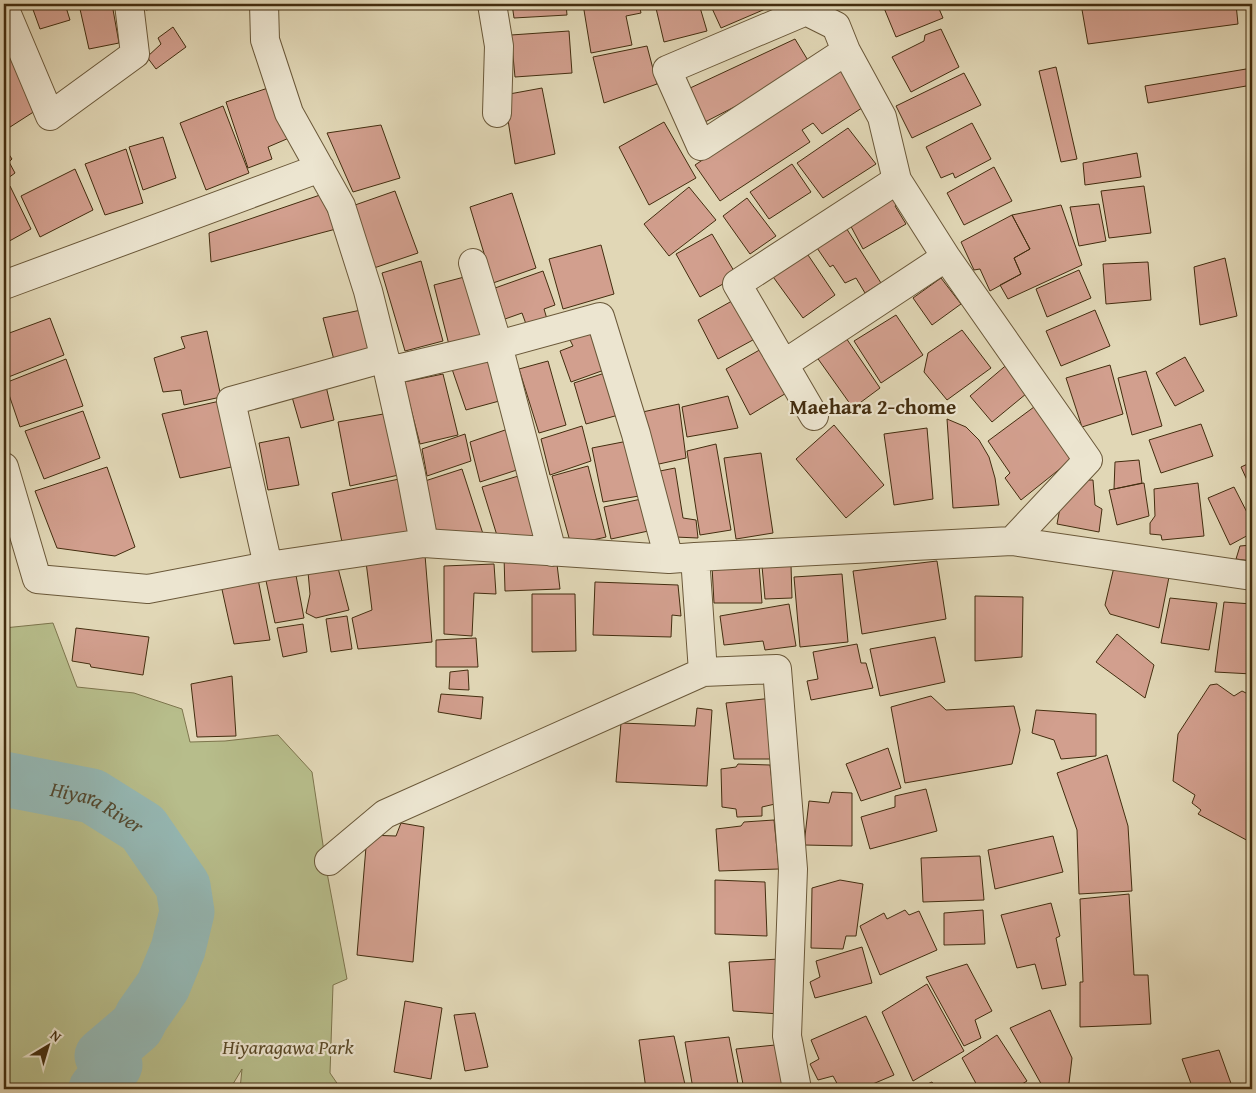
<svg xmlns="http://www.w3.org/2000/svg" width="1256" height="1093" font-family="'Gentium Book Plus',serif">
<rect width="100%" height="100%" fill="#e1d7b6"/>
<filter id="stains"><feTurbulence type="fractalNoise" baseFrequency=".004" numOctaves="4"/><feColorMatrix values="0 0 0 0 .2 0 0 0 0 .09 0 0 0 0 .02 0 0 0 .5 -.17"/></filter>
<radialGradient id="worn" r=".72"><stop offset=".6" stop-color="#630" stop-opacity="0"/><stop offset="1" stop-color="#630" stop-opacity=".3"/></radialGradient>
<!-- green -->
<path fill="#b7bd8b" stroke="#7d754d" d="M 53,623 L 77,687 L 134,693 L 182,709 L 190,742 L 225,741 L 278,735 L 312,772 L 328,878 L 347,979 L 333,985 L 330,1073 L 341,1089 L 240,1089 L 242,1069 L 230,1089 L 4,1089 L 4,628 Z"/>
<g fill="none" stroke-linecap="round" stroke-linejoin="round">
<!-- river -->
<path stroke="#95b8b4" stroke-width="55" id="s1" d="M 4,779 L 92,796 L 143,828 L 183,886 L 187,912 L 178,949 L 163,986 L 142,1016 L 137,1026 L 102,1056 L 115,1065 L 96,1089"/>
</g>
<!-- building -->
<path fill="#d29f8e" stroke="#432d0f" d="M 31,4 L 65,4 L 70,20 L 40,29 Z
M 112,4 L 119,43 L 89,49 L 80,9 Z
M 145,4 L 177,4 L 146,10 Z
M 512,4 L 566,4 L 567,15 L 514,18 Z
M 583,4 L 639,4 L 641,13 L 626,16 L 632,45 L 591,53 Z
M 655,4 L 699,4 L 707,31 L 664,42 Z
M 710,4 L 777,4 L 721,28 Z
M 894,4 L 937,4 L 943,18 L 896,37 L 884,8 Z
M 1081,4 L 1236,4 L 1238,24 L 1088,44 Z
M 173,27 L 186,47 L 156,69 L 147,57 L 161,44 L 158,38 Z
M 941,29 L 959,67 L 911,92 L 892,57 L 924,41 L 925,35 Z
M 569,31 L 572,73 L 515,77 L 511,35 Z
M 795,39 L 812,67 L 705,122 L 688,89 Z
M 647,46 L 657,84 L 604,103 L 593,57 Z
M 13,52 L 35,111 L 7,129 L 4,123 L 4,57 Z
M 842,67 L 868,104 L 822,134 L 813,123 L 802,130 L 810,142 L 720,201 L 695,165 Z
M 1056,67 L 1077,159 L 1061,162 L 1039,71 Z
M 1252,68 L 1252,85 L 1148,103 L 1145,86 Z
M 964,73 L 981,105 L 912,138 L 896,106 Z
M 271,87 L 289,138 L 268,147 L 272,159 L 248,168 L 226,102 Z
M 542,88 L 555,154 L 515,164 L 504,95 Z
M 223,106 L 249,173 L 206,190 L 180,123 Z
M 664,122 L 696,178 L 649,205 L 619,147 Z
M 972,123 L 991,159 L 955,178 L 953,173 L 941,178 L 926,147 Z
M 381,125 L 400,178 L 353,192 L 327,133 Z
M 848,128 L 876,164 L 823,198 L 797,163 Z
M 163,137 L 176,178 L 143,190 L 129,147 Z
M 4,147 L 12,159 L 9,162 L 15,173 L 4,181 Z
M 126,149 L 143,203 L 105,215 L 85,164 Z
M 1137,153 L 1141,177 L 1085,185 L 1083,163 Z
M 792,164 L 811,192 L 769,219 L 750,192 Z
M 994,167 L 1012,201 L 964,225 L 947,193 Z
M 75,169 L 93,210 L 40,237 L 21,196 Z
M 10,186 L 31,229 L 4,244 L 4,190 Z
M 1144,186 L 1151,233 L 1109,238 L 1101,191 Z
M 689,187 L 716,220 L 669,256 L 644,224 Z
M 395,191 L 418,253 L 374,268 L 355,205 Z
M 512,193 L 536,268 L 493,283 L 470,207 Z
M 891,193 L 898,203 L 895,206 L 906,224 L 863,249 L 847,219 Z
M 320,195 L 336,229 L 211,262 L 209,233 Z
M 747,198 L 776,236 L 750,254 L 723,216 Z
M 1099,204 L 1106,241 L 1079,246 L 1070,207 Z
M 1061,205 L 1082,265 L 1008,299 L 1000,285 L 1021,274 L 1014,258 L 1030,249 L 1012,215 Z
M 1012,215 L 1030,249 L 1014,258 L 1021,274 L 990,291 L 980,269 L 974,270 L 961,242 Z
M 843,223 L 881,283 L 865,293 L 856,278 L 845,283 L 833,265 L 830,267 L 817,248 Z
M 712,234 L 737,276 L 700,297 L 676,254 Z
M 601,245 L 614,294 L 563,309 L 549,259 Z
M 806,252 L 835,295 L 803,318 L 771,274 Z
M 1225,258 L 1237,316 L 1200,325 L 1194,267 Z
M 421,261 L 443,341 L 405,351 L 382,273 Z
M 1148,262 L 1151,300 L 1106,304 L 1103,264 Z
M 1079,270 L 1091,298 L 1047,317 L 1036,289 Z
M 543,271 L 555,305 L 544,309 L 547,319 L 526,324 L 522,313 L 505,319 L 495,288 Z
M 468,276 L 486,335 L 449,345 L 434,285 Z
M 941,278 L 961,304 L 932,325 L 913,298 Z
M 739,297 L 762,335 L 718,359 L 698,320 Z
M 361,310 L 371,350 L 334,360 L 323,318 Z
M 1095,310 L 1110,346 L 1061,366 L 1046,331 Z
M 896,315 L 923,355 L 881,383 L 854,341 Z
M 50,318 L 64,355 L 6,378 L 4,370 L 4,335 Z
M 962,330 L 991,368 L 947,400 L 924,372 L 928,353 Z
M 207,331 L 221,397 L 184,405 L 181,390 L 163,392 L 154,358 L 185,348 L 181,337 Z
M 596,331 L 607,369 L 571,382 L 560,351 L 573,346 L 570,340 Z
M 844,335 L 880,388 L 853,408 L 816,356 Z
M 763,348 L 788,392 L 750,415 L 726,369 Z
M 1185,357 L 1204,391 L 1175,406 L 1156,373 Z
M 66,359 L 83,406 L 20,427 L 5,383 Z
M 493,359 L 503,400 L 466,410 L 452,369 Z
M 548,361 L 566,425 L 539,433 L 519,369 Z
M 1010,362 L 1032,389 L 992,422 L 970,396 Z
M 1110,365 L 1123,414 L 1082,427 L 1066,378 Z
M 611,371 L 622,414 L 586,424 L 574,383 Z
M 1146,371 L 1162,426 L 1132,435 L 1118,378 Z
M 443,374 L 458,435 L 420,444 L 404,382 Z
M 325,382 L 334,420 L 301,428 L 290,390 Z
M 728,396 L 738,428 L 687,437 L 682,407 Z
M 220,401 L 236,466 L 180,478 L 162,414 Z
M 679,404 L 686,458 L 650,466 L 638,413 Z
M 1034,407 L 1071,460 L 1021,500 L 1005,478 L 1010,473 L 988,441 Z
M 83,411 L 100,458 L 44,479 L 25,431 Z
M 389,413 L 403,474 L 350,486 L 338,422 Z
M 947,419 L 966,427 L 979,440 L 989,457 L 995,478 L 999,505 L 953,508 Z
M 1201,424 L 1213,456 L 1161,473 L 1149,440 Z
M 834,425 L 884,485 L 846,518 L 796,459 Z
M 582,426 L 591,461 L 550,475 L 541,439 Z
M 511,428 L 523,468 L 480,482 L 470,442 Z
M 927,428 L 933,499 L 894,505 L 884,434 Z
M 465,434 L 471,461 L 427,476 L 422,449 Z
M 289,437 L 299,485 L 268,490 L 259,443 Z
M 633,440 L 645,495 L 603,502 L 592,448 Z
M 716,444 L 731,530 L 700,535 L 687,451 Z
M 761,453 L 773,533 L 736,539 L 724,458 Z
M 1139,460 L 1142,483 L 1114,489 L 1115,462 Z
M 1252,462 L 1252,491 L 1241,467 Z
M 588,466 L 606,537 L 571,545 L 552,476 Z
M 107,467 L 135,547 L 115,556 L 57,548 L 35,491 Z
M 675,468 L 683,518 L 696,520 L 698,538 L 675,537 L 655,472 Z
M 462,469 L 485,540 L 437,534 L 425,481 Z
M 525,474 L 541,538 L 499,542 L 482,487 Z
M 404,478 L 418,537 L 343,547 L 332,493 Z
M 1076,480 L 1093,480 L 1095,505 L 1102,509 L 1099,532 L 1057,524 L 1062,497 Z
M 1144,483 L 1149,516 L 1117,525 L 1109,490 Z
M 1198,483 L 1204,536 L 1162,540 L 1161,535 L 1150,534 L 1150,523 L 1155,516 L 1154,489 Z
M 1234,487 L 1252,522 L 1252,533 L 1230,545 L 1208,498 Z
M 646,498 L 653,530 L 611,539 L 604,507 Z
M 1252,543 L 1252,561 L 1236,559 L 1240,546 L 1252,545 Z
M 425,555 L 432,642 L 358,649 L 352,618 L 372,610 L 366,562 Z
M 504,556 L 556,556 L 560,589 L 505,591 Z
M 937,561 L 946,619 L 862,634 L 853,571 Z
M 494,564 L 496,594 L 474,593 L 472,636 L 444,634 L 444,566 Z
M 759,565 L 762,603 L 714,603 L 712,566 Z
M 791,565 L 792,598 L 765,599 L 762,566 Z
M 1114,567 L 1169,577 L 1159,628 L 1110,614 L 1105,605 Z
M 338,568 L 349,610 L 316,618 L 306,613 L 310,594 L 308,572 Z
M 295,570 L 304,618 L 275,623 L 265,576 Z
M 842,574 L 848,642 L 800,647 L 794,577 Z
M 258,579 L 270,640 L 234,644 L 221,585 Z
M 595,582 L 678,585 L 681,616 L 672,615 L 671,637 L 593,635 Z
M 532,594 L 575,594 L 576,651 L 532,652 Z
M 975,596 L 1023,597 L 1022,657 L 975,661 Z
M 1170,598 L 1217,603 L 1209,650 L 1161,643 Z
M 1224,602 L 1252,604 L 1252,674 L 1215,672 Z
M 789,604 L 796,646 L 765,650 L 763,641 L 724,645 L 720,616 Z
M 347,616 L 352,649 L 331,652 L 326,619 Z
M 303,624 L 307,652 L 283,657 L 277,628 Z
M 76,628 L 149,637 L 143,675 L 91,667 L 90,664 L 72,661 Z
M 1117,634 L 1154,665 L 1145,698 L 1096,662 Z
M 935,637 L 945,682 L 880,696 L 870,649 Z
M 476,638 L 478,667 L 436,667 L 436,640 Z
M 857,644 L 861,663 L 866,663 L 873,688 L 811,700 L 807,681 L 818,679 L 813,652 Z
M 468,670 L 469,690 L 449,689 L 450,672 Z
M 232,676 L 236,736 L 197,737 L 191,684 Z
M 1217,684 L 1234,696 L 1242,691 L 1252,696 L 1252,843 L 1198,814 L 1201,810 L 1192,803 L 1195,795 L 1173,781 L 1178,734 L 1210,685 Z
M 441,694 L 483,697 L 481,719 L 438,712 Z
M 931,696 L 946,710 L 1014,706 L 1020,730 L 1012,764 L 905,783 L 891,707 Z
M 773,698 L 781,759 L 734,759 L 726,703 Z
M 697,708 L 712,710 L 707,786 L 616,782 L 621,723 L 695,726 Z
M 1036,710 L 1096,714 L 1096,756 L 1061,759 L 1054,740 L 1032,733 Z
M 888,748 L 901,788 L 861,801 L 846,764 Z
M 1107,755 L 1128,826 L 1132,891 L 1079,894 L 1077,830 L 1057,773 Z
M 738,764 L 770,765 L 775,804 L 762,807 L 762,816 L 737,817 L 736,809 L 722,807 L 721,769 L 736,767 Z
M 926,789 L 937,831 L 870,849 L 861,817 L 895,807 L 895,796 Z
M 832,792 L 852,793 L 852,846 L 804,845 L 809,801 L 829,803 Z
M 774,820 L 779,869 L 719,871 L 716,829 L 741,826 L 744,822 Z
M 401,823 L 424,827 L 413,962 L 357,955 L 367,835 L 396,836 Z
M 1053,836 L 1063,872 L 995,889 L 988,850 Z
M 980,856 L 984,900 L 923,902 L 921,858 Z
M 715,880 L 765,882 L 767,936 L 715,934 Z
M 840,880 L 863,884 L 856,936 L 846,936 L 843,949 L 811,948 L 812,888 Z
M 1129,894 L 1134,975 L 1148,975 L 1151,1024 L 1080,1027 L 1080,982 L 1083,982 L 1080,899 Z
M 1051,903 L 1060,936 L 1056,938 L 1066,985 L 1042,989 L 1035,964 L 1017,968 L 1001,915 Z
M 905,910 L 909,915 L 919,911 L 937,950 L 880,975 L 860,926 L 884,913 L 887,919 Z
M 983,910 L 985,944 L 944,945 L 944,913 Z
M 862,947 L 872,983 L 815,998 L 810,982 L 820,977 L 816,961 Z
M 779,959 L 780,1014 L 733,1011 L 729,962 Z
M 967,964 L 992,1011 L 975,1020 L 981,1038 L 964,1046 L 926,977 Z
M 927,984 L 964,1051 L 913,1081 L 882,1012 Z
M 405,1001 L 442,1008 L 431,1079 L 394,1072 Z
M 1050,1010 L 1072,1058 L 1069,1083 L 1052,1089 L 1044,1089 L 1010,1028 Z
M 475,1013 L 488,1067 L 465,1071 L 454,1015 Z
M 866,1016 L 894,1075 L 861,1089 L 840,1089 L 833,1076 L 818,1080 L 810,1064 L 819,1059 L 811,1040 Z
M 997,1035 L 1027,1081 L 1014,1089 L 979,1089 L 962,1058 Z
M 674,1036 L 686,1089 L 646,1089 L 639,1040 Z
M 729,1037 L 739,1089 L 693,1089 L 685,1042 Z
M 785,1044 L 792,1089 L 744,1089 L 736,1049 Z
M 1219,1050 L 1233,1089 L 1193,1089 L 1182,1059 Z
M 932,1082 L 937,1089 L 916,1089 Z"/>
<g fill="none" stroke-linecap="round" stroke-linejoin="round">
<!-- street casing -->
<g stroke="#6a5839" stroke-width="30">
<path id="street" d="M 264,4 L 265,40 L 289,113 L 341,206 L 368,291 L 388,371 L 411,474 L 424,543 L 669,559 L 695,557 L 1012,541 L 1252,576
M 492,4 L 499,46 L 497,113
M 4,7 L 50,116 L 135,54 L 129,4
M 846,51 L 701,146 L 667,70 L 806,11 L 836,26 L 846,51 L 882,117 L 897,180 L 946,257 L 1088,460 L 1012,541
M 473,263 L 498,345 L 552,552
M 4,285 L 320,168
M 385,358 L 231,401 L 268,566 L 424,543
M 784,364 L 946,257
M 388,371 L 498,345 L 600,317 L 636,434 L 669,559
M 814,416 L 737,284 L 897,180
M 4,467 L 37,579 L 148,589 L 268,566
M 695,557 L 703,672
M 329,861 L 385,814 L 703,672 L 777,669 L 793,869 L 787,1036 L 797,1089"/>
</g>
<!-- street -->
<use href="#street" stroke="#ece5d0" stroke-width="28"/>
</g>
<g text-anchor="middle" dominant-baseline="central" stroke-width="4.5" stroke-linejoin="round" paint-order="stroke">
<!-- park labels -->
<g font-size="20" font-style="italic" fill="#5a4a28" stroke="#ece5d0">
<text x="288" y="1046">Hiyaragawa Park</text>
</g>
<!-- neighbourhood labels -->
<g font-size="21" font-weight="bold" fill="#432d0f" stroke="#ece5d0">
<text x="873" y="406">Maehara 2-chome</text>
</g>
<!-- water labels -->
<g font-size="21" font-style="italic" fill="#534930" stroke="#ece5d0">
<text stroke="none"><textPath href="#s1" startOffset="98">Hiyara River</textPath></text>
</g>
</g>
<!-- margin -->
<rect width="1256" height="1093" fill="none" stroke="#e1d7b6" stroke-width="20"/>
<rect x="5" y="5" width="1246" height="1083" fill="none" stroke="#432d0f" stroke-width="2.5"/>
<rect x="10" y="10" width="1236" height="1073" fill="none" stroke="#432d0f"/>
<!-- north arrow -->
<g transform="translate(48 1046) rotate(38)" stroke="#ece5d0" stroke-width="4" paint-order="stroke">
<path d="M0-4L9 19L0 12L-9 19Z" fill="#432d0f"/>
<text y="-8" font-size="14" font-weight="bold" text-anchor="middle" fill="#432d0f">N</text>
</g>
<rect width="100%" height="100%" filter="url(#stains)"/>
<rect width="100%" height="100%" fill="url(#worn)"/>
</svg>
